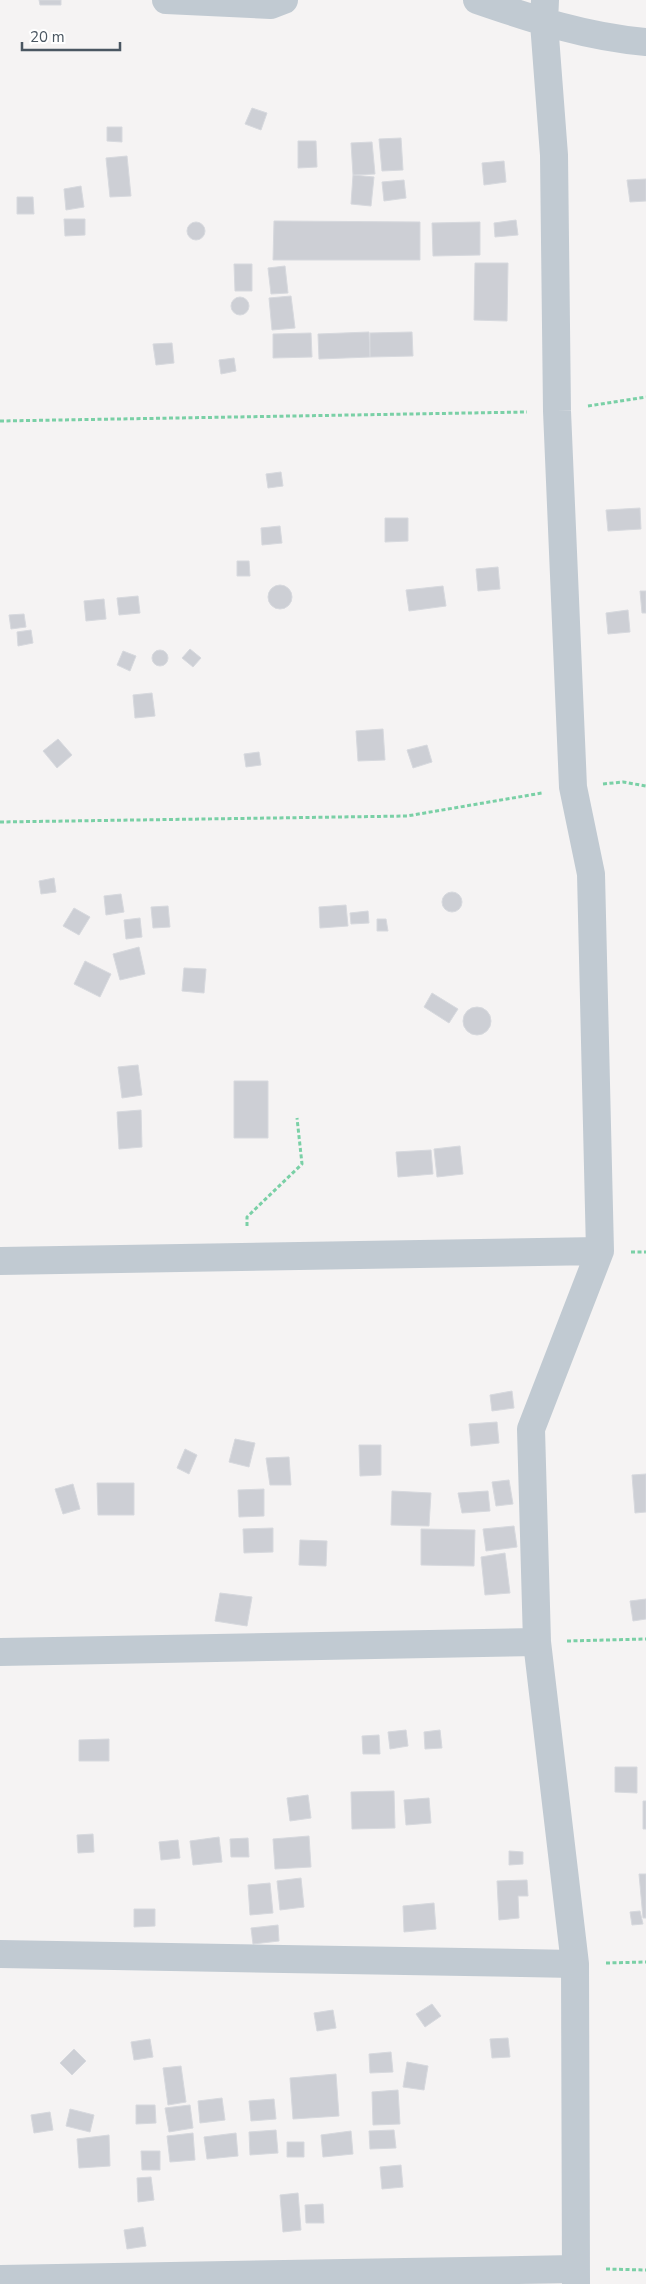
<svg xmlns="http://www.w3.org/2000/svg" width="646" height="2284" font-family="'Nunito Sans',sans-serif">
<rect width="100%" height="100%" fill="#f5f3f3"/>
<!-- building -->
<path fill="#cdcfd5" stroke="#d7d9de" d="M 39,0 L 61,0 L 61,5 L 40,5 Z
M 252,108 L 267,113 L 261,130 L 245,124 Z
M 107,127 L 122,127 L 122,142 L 107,141 Z
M 401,138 L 403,170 L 382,171 L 379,139 Z
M 298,141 L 316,141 L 317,167 L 298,168 Z
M 372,142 L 375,174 L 353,175 L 351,143 Z
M 127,156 L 131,196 L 110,197 L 106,158 Z
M 504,161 L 506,182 L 484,185 L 482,163 Z
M 353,175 L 374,177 L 371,206 L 351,204 Z
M 646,179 L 646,201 L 630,202 L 627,180 Z
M 404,180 L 406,198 L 384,201 L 382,182 Z
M 81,186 L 84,207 L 66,210 L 64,189 Z
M 17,197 L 33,197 L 34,214 L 17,214 Z
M 64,219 L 85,219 L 85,235 L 65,236 Z
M 516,220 L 518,235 L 495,237 L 494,223 Z
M 274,221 L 420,222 L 420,260 L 273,260 Z
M187 231a9 9 0 1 1 18 0a9 9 0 1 1-18 0Z
M 480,222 L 480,255 L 433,256 L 432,223 Z
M 475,263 L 508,263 L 507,321 L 474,320 Z
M 234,264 L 252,264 L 252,291 L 235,291 Z
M 285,266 L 288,293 L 271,294 L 268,268 Z
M 291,296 L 295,328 L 272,330 L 269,298 Z
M231 306a9 9 0 1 1 18 0a9 9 0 1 1-18 0Z
M 369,332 L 370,357 L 319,359 L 318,334 Z
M 412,332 L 413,356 L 370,357 L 370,333 Z
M 311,333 L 312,357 L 273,358 L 273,334 Z
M 172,343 L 174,363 L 156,365 L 153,344 Z
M 234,358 L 236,371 L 221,374 L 219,360 Z
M 281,472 L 283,486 L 268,488 L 266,474 Z
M 640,508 L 641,529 L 608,531 L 606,510 Z
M 385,518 L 408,518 L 408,541 L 385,542 Z
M 280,526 L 282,543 L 262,545 L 261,528 Z
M 237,561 L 249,561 L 250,576 L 237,576 Z
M 498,567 L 500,589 L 478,591 L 476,569 Z
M268 597a12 12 0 1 1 24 0a12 12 0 1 1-24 0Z
M 443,586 L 446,606 L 409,611 L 406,590 Z
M 640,591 L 646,591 L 646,613 L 642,613 Z
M 138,596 L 140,613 L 119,615 L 117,598 Z
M 104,599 L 106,619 L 86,621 L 84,601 Z
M 628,610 L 630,632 L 608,634 L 606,613 Z
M 24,614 L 26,627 L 11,629 L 9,615 Z
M 31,630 L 33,643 L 18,646 L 17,632 Z
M 190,649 L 201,658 L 193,667 L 182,658 Z
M152 658a8 8 0 1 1 16 0a8 8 0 1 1-16 0Z
M 123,651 L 136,656 L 130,671 L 117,665 Z
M 152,693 L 155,716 L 135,718 L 133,695 Z
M 383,729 L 385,760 L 358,761 L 356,731 Z
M 58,739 L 72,755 L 57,768 L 43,751 Z
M 427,745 L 432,762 L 413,768 L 407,750 Z
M 259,752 L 261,765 L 246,767 L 244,754 Z
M 54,878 L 56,892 L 41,894 L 39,881 Z
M442 902a10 10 0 1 1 20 0a10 10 0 1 1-20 0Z
M 121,894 L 124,912 L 106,915 L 104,896 Z
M 346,905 L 348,926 L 320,928 L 319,907 Z
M 168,906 L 170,927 L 153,928 L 151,907 Z
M 74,908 L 90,917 L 79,935 L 63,926 Z
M 368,911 L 369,923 L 351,924 L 350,913 Z
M 140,918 L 142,937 L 126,939 L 124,920 Z
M 377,919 L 386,919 L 388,931 L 377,931 Z
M 139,947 L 145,974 L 120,980 L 113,954 Z
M 85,961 L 111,974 L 100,997 L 74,984 Z
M 184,968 L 206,969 L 204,993 L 182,991 Z
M 432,993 L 458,1009 L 449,1023 L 424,1007 Z
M463 1021a14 14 0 1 1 28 0a14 14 0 1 1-28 0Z
M 138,1065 L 142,1095 L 122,1098 L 118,1067 Z
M 234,1081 L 268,1081 L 268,1138 L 234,1138 Z
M 141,1110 L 142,1147 L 119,1149 L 117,1112 Z
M 460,1146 L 463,1174 L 437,1177 L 434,1149 Z
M 431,1150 L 433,1174 L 398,1177 L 396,1152 Z
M 512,1391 L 514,1408 L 492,1411 L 490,1395 Z
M 497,1422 L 499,1443 L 471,1446 L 469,1424 Z
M 235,1439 L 255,1443 L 249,1467 L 229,1462 Z
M 359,1445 L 381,1445 L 381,1475 L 360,1476 Z
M 185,1449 L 197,1455 L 189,1474 L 177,1468 Z
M 289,1457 L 291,1485 L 270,1485 L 266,1458 Z
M 646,1474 L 646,1512 L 635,1513 L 632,1475 Z
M 509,1480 L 513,1504 L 496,1506 L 492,1482 Z
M 97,1483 L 134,1483 L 134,1515 L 98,1515 Z
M 73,1484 L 80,1509 L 63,1514 L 55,1489 Z
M 264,1489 L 264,1516 L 239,1517 L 238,1490 Z
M 392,1491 L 431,1493 L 429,1526 L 391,1525 Z
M 488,1491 L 490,1511 L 462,1513 L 458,1493 Z
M 514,1526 L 517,1547 L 486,1551 L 483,1529 Z
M 273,1528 L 273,1552 L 244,1553 L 243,1529 Z
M 421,1529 L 475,1530 L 474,1566 L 421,1565 Z
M 300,1540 L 327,1541 L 326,1566 L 299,1565 Z
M 505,1553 L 510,1593 L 485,1595 L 481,1557 Z
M 220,1593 L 252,1597 L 247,1626 L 215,1621 Z
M 646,1599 L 646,1619 L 633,1621 L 630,1601 Z
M 406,1730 L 408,1746 L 390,1749 L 388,1732 Z
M 440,1730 L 442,1748 L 425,1749 L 424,1732 Z
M 379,1735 L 380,1754 L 363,1754 L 362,1736 Z
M 109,1739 L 109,1761 L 79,1761 L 79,1740 Z
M 615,1767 L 637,1767 L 637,1793 L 615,1792 Z
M 394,1791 L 395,1828 L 352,1829 L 351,1792 Z
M 308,1795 L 311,1818 L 290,1821 L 287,1798 Z
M 429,1798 L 431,1823 L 406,1825 L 404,1800 Z
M 643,1801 L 646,1801 L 646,1829 L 643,1829 Z
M 93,1834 L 94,1852 L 78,1853 L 77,1835 Z
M 309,1836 L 311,1867 L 275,1869 L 273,1839 Z
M 219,1837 L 222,1862 L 193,1865 L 190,1841 Z
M 248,1838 L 249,1857 L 231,1857 L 230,1839 Z
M 178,1840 L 180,1858 L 161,1860 L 159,1842 Z
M 509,1851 L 523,1852 L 523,1864 L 509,1865 Z
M 639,1874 L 646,1874 L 646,1918 L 643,1918 Z
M 301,1878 L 304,1907 L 280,1910 L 277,1881 Z
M 527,1880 L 528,1896 L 518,1896 L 519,1918 L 499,1920 L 497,1881 Z
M 270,1883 L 273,1913 L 250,1915 L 248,1885 Z
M 434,1903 L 436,1929 L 404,1932 L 403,1906 Z
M 134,1909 L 155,1909 L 155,1926 L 134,1927 Z
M 640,1911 L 643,1924 L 632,1925 L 630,1912 Z
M 278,1925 L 279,1941 L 253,1944 L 251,1928 Z
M 432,2004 L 441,2016 L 425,2027 L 416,2014 Z
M 333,2010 L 336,2028 L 317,2031 L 314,2013 Z
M 508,2038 L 510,2057 L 492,2058 L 490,2039 Z
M 150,2039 L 153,2057 L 134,2060 L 131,2042 Z
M 74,2049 L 86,2061 L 72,2075 L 60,2063 Z
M 391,2052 L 393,2072 L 370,2073 L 369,2054 Z
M 407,2062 L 428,2066 L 424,2090 L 403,2087 Z
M 181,2066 L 186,2102 L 168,2105 L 163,2068 Z
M 336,2074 L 339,2116 L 293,2119 L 290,2078 Z
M 398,2090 L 400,2124 L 373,2125 L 372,2092 Z
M 222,2098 L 225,2120 L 200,2123 L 198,2101 Z
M 274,2099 L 276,2119 L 251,2121 L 249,2101 Z
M 136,2105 L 155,2105 L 156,2123 L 136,2124 Z
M 190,2105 L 193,2128 L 169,2132 L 165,2108 Z
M 70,2109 L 94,2115 L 90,2132 L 66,2126 Z
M 50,2112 L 53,2130 L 34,2133 L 31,2115 Z
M 276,2130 L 278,2153 L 250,2155 L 249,2132 Z
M 394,2130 L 396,2148 L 370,2149 L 369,2131 Z
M 351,2131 L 353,2154 L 323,2157 L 321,2135 Z
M 193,2133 L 195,2160 L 170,2162 L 167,2136 Z
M 236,2133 L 238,2156 L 207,2159 L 204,2137 Z
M 109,2135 L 110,2166 L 79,2168 L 77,2139 Z
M 287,2142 L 304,2142 L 304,2157 L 287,2157 Z
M 141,2151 L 160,2151 L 160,2170 L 142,2170 Z
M 401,2165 L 403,2187 L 382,2189 L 380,2167 Z
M 151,2177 L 154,2200 L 138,2202 L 137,2178 Z
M 298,2193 L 301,2230 L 283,2232 L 280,2195 Z
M 323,2204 L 324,2223 L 306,2223 L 305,2205 Z
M 143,2227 L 146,2246 L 127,2249 L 124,2230 Z"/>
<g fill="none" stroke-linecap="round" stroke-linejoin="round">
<!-- path -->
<path stroke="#7ad0a6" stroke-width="3" stroke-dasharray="4 2.5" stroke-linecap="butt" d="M 588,406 L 646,397
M 0,421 L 527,412
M 603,784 L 623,782 L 646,786
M 0,822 L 407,816 L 542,793
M 247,1226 L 247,1217 L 302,1164 L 297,1118
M 631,1252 L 646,1252
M 567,1641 L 646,1639
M 606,1963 L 646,1962
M 606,2269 L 646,2270"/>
<!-- street -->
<path stroke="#c1cad2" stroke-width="28" d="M 166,0 L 271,5 L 284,0
M 477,0 C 532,19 587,37 646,42
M 545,0 L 544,23 L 554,155 L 557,411 L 573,787 L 591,874 L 600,1251 L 531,1429 L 537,1642 L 575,1964 L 576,2284
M 0,1261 L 600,1251
M 0,1652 L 537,1642
M 0,1954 L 575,1964
M 0,2279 L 575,2269"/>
</g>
<!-- scale -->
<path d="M22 42v8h98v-8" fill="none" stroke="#4a5661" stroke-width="2.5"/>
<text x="30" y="42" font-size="15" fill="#4a5661" stroke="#ffffff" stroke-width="4" paint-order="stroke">20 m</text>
</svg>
